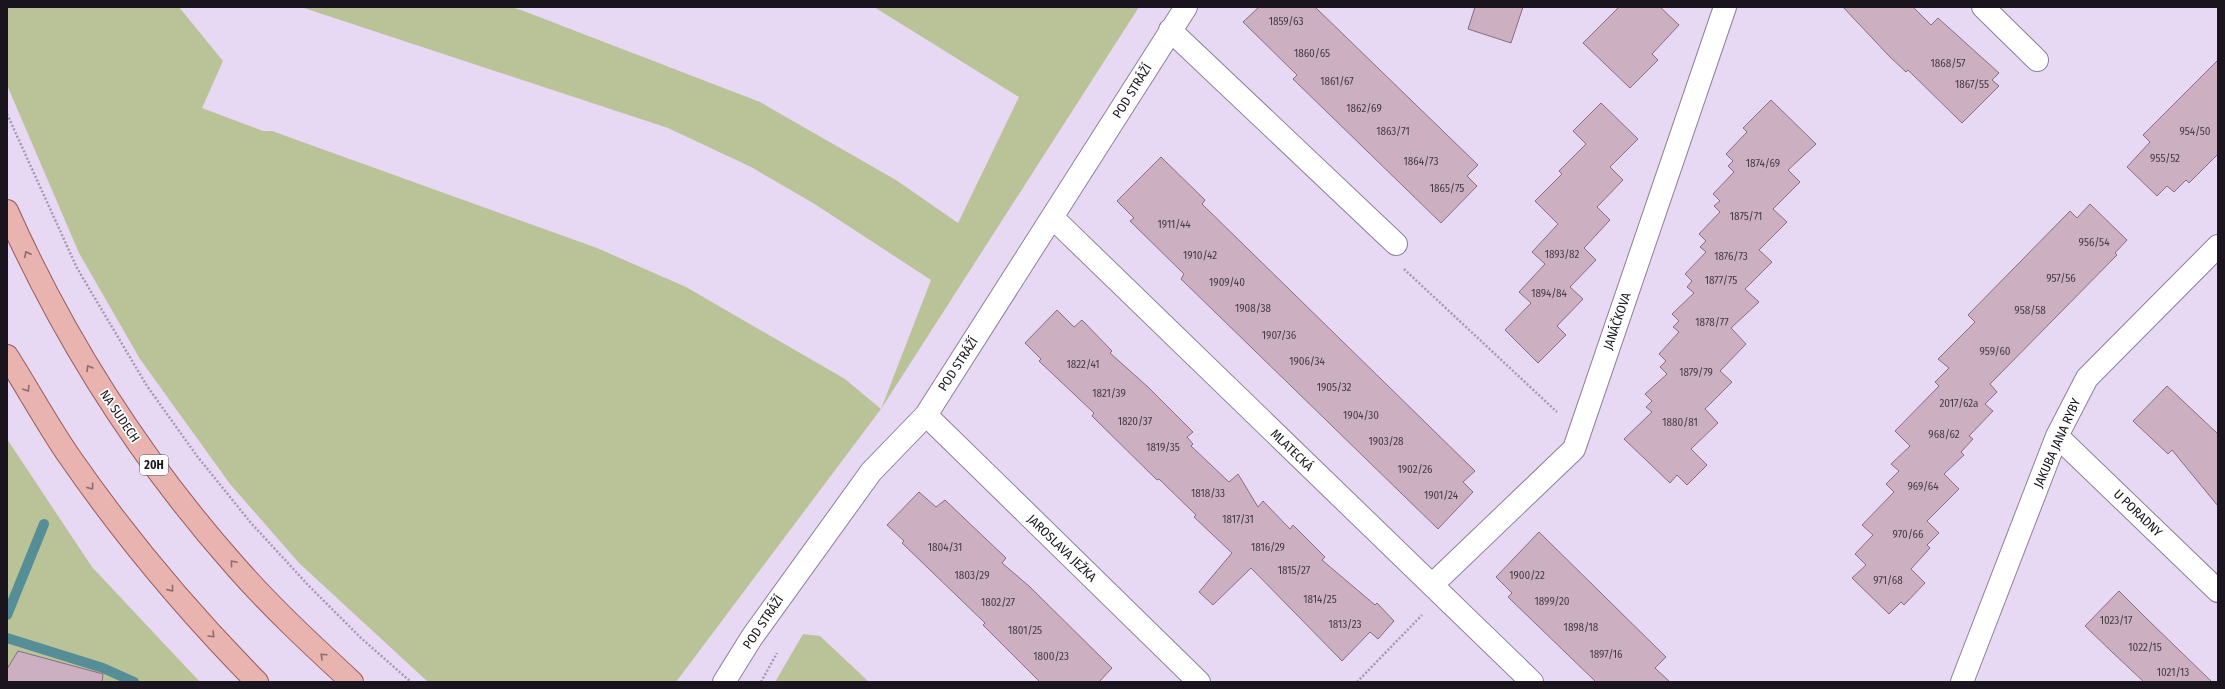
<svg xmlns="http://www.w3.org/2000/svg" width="2225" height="689" font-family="'Fira Sans Condensed',sans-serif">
<rect width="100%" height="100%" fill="#e7d8f4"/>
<!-- green -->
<path fill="#bac398" d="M 7,7 L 179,7 L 223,61 L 202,108 L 263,131 L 272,131 L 597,248 L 686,287 L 845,379 L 881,409 L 931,280 L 813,203 L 751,167 L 668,128 L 301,7 L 511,7 L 521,10 L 760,102 L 896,180 L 958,223 L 1019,97 L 874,7 L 1139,7 L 881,409 L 676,682 L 428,682 L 299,563 L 230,484 L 140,359 L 79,253 L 7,85 Z
M 7,439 L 92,567 L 200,682 L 7,682 Z
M 803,634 L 820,636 L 869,682 L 775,682 Z"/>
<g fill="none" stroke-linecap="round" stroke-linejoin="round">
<!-- stream -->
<path stroke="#558e96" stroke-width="10" d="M 7,615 L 44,524
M 7,638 L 103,668 L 134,682"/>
</g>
<!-- building -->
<path fill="#ccb0c2" stroke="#876d7e" d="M 1259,7 L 1315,7 L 1478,165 L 1467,176 L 1477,186 L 1441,223 L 1293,79 L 1297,75 L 1243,22 Z
M 1475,7 L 1523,7 L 1511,43 L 1468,29 Z
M 1619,7 L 1660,7 L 1679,25 L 1652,54 L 1658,60 L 1630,88 L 1583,43 Z
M 1843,7 L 1913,7 L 1931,25 L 1938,18 L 1999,73 L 1992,80 L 1999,86 L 1962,123 L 1908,70 L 1906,72 L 1889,56 Z
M 2218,60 L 2218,154 L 2189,183 L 2186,180 L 2174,192 L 2167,186 L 2157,196 L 2127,167 L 2150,142 L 2143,135 Z
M 1771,100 L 1816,144 L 1788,170 L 1800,182 L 1773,209 L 1787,222 L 1759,250 L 1772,262 L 1745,289 L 1759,302 L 1731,328 L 1746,344 L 1720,371 L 1732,382 L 1705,409 L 1718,423 L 1691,449 L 1707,465 L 1687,485 L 1677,475 L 1670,483 L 1624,439 L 1652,412 L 1646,407 L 1652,401 L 1645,394 L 1667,374 L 1660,367 L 1666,361 L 1659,354 L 1679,332 L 1673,327 L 1679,321 L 1672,314 L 1694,293 L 1687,287 L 1692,281 L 1685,274 L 1706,252 L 1700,247 L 1706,241 L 1699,234 L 1720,212 L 1714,206 L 1720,201 L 1713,194 L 1734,172 L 1728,166 L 1733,161 L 1726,154 L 1747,132 L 1743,128 Z
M 1601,103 L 1638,139 L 1610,167 L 1623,180 L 1597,207 L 1610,220 L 1584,248 L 1596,260 L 1570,287 L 1583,299 L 1557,326 L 1566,335 L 1538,363 L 1505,330 L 1531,303 L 1519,292 L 1545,264 L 1532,252 L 1558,224 L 1535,201 L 1562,174 L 1559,171 L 1586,144 L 1573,131 Z
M 1161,157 L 1205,200 L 1202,204 L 1475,471 L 1463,482 L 1473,492 L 1438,529 L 1181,279 L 1184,274 L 1130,221 L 1134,218 L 1117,201 Z
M 2090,204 L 2127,240 L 2115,253 L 2117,255 L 1990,384 L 1997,392 L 1985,404 L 1993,411 L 1969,436 L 1973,439 L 1961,452 L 1964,455 L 1944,474 L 1959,489 L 1927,521 L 1939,533 L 1927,545 L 1930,548 L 1911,569 L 1925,583 L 1904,605 L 1901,602 L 1889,614 L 1852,578 L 1866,565 L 1855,554 L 1873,535 L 1862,525 L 1894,492 L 1886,484 L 1899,471 L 1891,464 L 1910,446 L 1895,431 L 1939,386 L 1935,382 L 1949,368 L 1938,359 L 1975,322 L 1968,315 L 2070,211 L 2077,218 Z
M 1057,310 L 1074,327 L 1082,320 L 1112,351 L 1110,353 L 1148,387 L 1193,432 L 1187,437 L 1193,444 L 1191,446 L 1229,482 L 1238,474 L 1258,507 L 1263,501 L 1290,529 L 1293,525 L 1325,557 L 1322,560 L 1375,605 L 1377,603 L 1394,621 L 1378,639 L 1370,632 L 1342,661 L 1251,568 L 1213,605 L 1199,592 L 1232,553 L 1194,517 L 1196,515 L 1159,479 L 1157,480 L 1092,416 L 1094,413 L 1039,361 L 1041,359 L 1025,343 Z
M 2167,386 L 2218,434 L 2218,506 L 2172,450 L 2168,454 L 2133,421 Z
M 919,492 L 936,507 L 945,500 L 1006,558 L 1002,563 L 1030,587 L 1112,668 L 1099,682 L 1040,682 L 983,625 L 985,623 L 902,543 L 904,541 L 887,525 Z
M 1539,532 L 1666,657 L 1655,668 L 1670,682 L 1596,682 L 1508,597 L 1512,593 L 1496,577 Z
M 2119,591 L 2146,618 L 2212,682 L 2144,682 L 2112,652 L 2085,626 Z
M 18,651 L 103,674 L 102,682 L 7,682 L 7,669 Z"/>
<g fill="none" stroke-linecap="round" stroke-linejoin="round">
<!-- minor casing -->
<g stroke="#8d8099" stroke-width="24">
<path id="minor" d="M 1983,7 L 2037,60
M 1170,30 L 1396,244
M 1053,218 L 1532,682
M 926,415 L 1199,682
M 2057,436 L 2218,591
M 1432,585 L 1574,449 L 1725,7
M 724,682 L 752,637 L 871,472 L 926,415 L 1186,7
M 1962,682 L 2057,436 L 2087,378 L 2218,246"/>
</g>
<!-- primary casing -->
<g stroke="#965b5b" stroke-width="24">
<path id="primary" d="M 7,211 C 65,341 142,461 236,567 C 272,608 312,645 352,682
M 7,356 C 28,389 47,424 69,456 C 125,537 188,612 257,682"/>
</g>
<!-- path -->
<path stroke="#a599af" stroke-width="2.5" stroke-dasharray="2 2" stroke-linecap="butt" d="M 7,114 L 77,268 L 147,386 L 197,456 L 251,523 L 309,586 L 361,638 L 411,682
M 1404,269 L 1557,412
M 761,682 L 777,653
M 1357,682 L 1422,615"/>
<!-- minor -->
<use href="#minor" stroke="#fff" stroke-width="22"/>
<!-- primary -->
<use href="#primary" stroke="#e9b3b0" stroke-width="22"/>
</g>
<!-- one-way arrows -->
<defs><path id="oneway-chevron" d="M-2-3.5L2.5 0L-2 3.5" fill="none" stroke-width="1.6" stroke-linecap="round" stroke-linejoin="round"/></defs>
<g stroke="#8b6b6e">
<use href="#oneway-chevron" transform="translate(27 254) rotate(-116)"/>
<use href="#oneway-chevron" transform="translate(89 368) rotate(-121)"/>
<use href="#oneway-chevron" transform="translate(27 389) rotate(58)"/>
<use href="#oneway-chevron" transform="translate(91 487) rotate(54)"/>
<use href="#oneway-chevron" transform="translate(233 563) rotate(-130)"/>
<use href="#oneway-chevron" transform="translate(171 589) rotate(51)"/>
<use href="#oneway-chevron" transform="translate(212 635) rotate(46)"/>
<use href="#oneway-chevron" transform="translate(323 656) rotate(-137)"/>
</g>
<g text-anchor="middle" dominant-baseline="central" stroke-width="3.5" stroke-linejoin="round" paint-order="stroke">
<!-- number labels -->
<g font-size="11" fill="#463b47">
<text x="1286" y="21">1859/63</text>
<text x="1312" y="53">1860/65</text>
<text x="1948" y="63">1868/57</text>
<text x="1337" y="81">1861/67</text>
<text x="1972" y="84">1867/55</text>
<text x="1364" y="108">1862/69</text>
<text x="1393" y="131">1863/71</text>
<text x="2195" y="131">954/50</text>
<text x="2165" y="158">955/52</text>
<text x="1421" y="161">1864/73</text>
<text x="1763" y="163">1874/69</text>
<text x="1447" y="188">1865/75</text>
<text x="1746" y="216">1875/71</text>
<text x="1174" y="224">1911/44</text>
<text x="2094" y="242">956/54</text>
<text x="1562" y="254">1893/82</text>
<text x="1200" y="255">1910/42</text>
<text x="1731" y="256">1876/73</text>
<text x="2061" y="278">957/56</text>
<text x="1721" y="280">1877/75</text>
<text x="1227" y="282">1909/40</text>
<text x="1549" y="293">1894/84</text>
<text x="1253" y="308">1908/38</text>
<text x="2030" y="310">958/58</text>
<text x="1712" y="322">1878/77</text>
<text x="1279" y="335">1907/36</text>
<text x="1995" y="351">959/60</text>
<text x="1307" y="361">1906/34</text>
<text x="1083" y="364">1822/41</text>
<text x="1696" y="372">1879/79</text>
<text x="1334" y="387">1905/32</text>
<text x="1109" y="393">1821/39</text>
<text x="1959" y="403">2017/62a</text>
<text x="1361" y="415">1904/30</text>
<text x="1135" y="421">1820/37</text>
<text x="1680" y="422">1880/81</text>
<text x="1944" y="434">968/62</text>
<text x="1386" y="441">1903/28</text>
<text x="1163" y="447">1819/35</text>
<text x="1415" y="469">1902/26</text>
<text x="1923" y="486">969/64</text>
<text x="1208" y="493">1818/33</text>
<text x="1441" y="495">1901/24</text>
<text x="1238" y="519">1817/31</text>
<text x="1908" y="534">970/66</text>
<text x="945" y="547">1804/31</text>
<text x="1268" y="547">1816/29</text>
<text x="1294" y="570">1815/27</text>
<text x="972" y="575">1803/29</text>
<text x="1527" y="575">1900/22</text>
<text x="1888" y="580">971/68</text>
<text x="1320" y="599">1814/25</text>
<text x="1552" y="601">1899/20</text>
<text x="998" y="602">1802/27</text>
<text x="2116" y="620">1023/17</text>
<text x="1345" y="624">1813/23</text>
<text x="1581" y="627">1898/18</text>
<text x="1025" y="630">1801/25</text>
<text x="2145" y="647">1022/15</text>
<text x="1606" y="654">1897/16</text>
<text x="1051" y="656">1800/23</text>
<text x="2173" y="672">1021/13</text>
</g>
<!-- shield labels -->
<rect fill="#fff" stroke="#5e5a62" stroke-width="1" x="140" y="455" width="28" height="20" rx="3"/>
<g font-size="12" font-weight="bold" fill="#19141e">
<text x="154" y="465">20H</text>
</g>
<!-- street labels -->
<g font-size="13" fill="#19141e" stroke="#fff">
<text transform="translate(1132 91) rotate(-58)">POD STRÁŽÍ</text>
<text transform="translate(1617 321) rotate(-71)">JANÁČKOVA</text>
<text transform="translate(958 364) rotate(-57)">POD STRÁŽÍ</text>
<text transform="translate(120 416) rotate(56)">NA SUDECH</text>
<text transform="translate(2057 443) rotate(-66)">JAKUBA JANA RYBY</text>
<text transform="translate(1292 450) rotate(44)">MLATECKÁ</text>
<text transform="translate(2138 513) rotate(44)">U PORADNY</text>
<text transform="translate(1062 548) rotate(44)">JAROSLAVA JEŽKA</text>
<text transform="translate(763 622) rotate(-56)">POD STRÁŽÍ</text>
</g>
</g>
<!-- border -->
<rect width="2225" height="689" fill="none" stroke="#19141e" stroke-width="16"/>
</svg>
